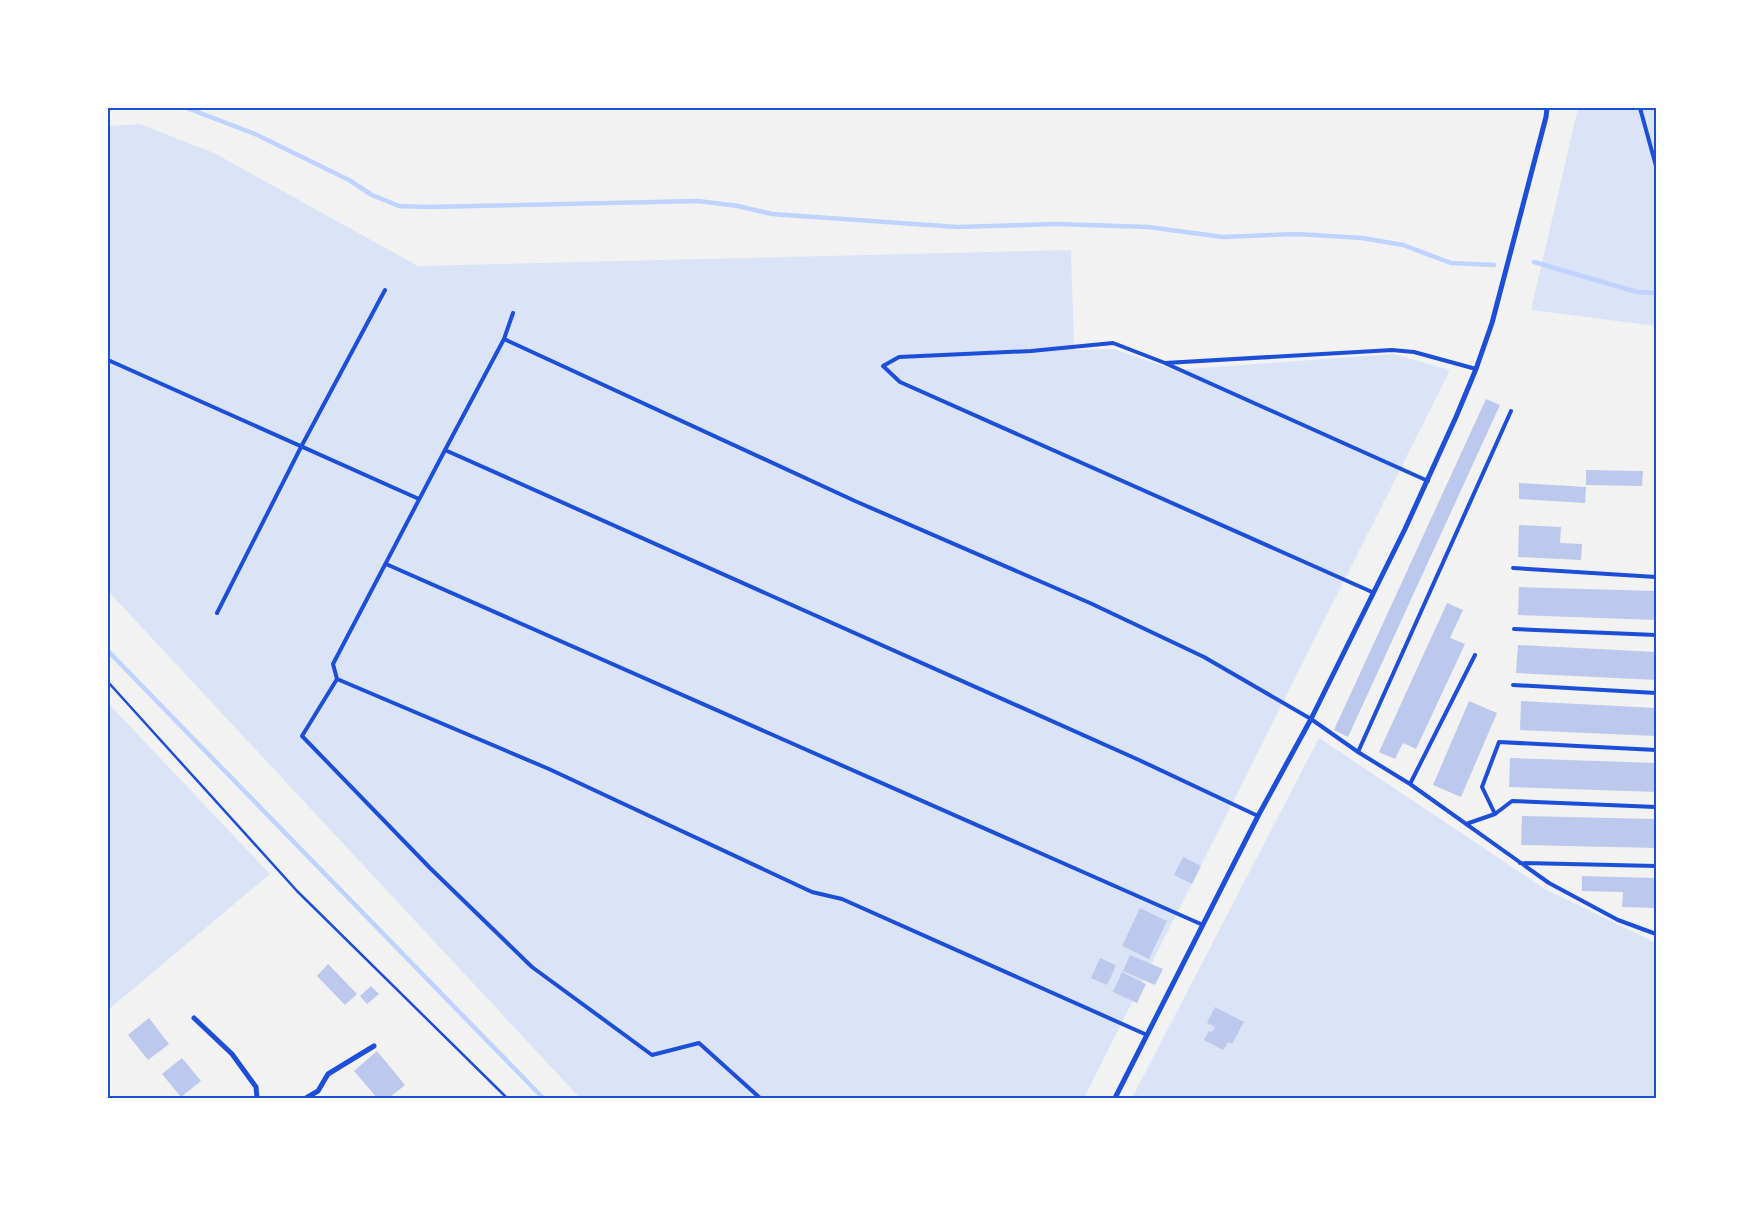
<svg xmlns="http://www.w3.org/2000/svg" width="1764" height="1206" font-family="Montserrat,sans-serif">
<rect width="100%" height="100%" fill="#f2f2f2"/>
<!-- green -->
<path fill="#dbe4f7" d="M 1578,108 L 1656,108 L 1656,326 L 1531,310 Z
M 140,124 L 214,153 L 418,266 L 1071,250 L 1074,350 L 1114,349 L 1174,370 L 1394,354 L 1450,370 L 1084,1098 L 580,1098 L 108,591 L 108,126 Z
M 108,703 L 270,874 L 108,1010 Z
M 1319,738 L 1545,889 L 1656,943 L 1656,1098 L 1132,1098 Z"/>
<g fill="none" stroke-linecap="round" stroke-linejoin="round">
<!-- stream -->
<path stroke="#bfd3fe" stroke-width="4.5" d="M 187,108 L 255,134 L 349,180 L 372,195 L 399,206 L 428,207 L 698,201 L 738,206 L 772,214 L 957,227 L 1056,224 L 1148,227 L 1223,237 L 1297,234 L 1362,238 L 1403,245 L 1451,263 L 1494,265
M 1534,262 L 1637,292 L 1656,293
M 108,651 L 543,1098"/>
</g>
<!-- building -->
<path fill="#bdc9ec" d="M 1486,399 L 1500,405 L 1348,737 L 1334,730 Z
M 1586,470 L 1643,471 L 1642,486 L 1586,485 Z
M 1519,483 L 1586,487 L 1585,503 L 1519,499 Z
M 1519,525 L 1561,527 L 1560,543 L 1582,544 L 1581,560 L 1518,557 Z
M 1519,587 L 1656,591 L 1656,620 L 1518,615 Z
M 1447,603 L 1463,610 L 1450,638 L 1465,644 L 1416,749 L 1403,743 L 1395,759 L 1379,752 Z
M 1518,645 L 1656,652 L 1656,680 L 1516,673 Z
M 1469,701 L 1497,713 L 1461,797 L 1433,785 Z
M 1521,701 L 1656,708 L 1656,736 L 1520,730 Z
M 1510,758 L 1656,763 L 1656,792 L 1509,787 Z
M 1522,816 L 1656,819 L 1656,848 L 1521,845 Z
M 1183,857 L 1201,866 L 1192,884 L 1174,875 Z
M 1582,876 L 1656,878 L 1656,908 L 1622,907 L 1623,892 L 1582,891 Z
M 1140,908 L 1167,921 L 1149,959 L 1122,946 Z
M 1130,955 L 1163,969 L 1155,985 L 1123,971 Z
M 1100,958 L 1116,965 L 1107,985 L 1091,978 Z
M 328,964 L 357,994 L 345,1005 L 317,976 Z
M 1122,972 L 1146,984 L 1137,1003 L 1113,992 Z
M 371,986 L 379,994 L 367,1004 L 360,996 Z
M 1215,1007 L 1244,1022 L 1232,1044 L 1228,1042 L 1223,1050 L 1204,1040 L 1209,1031 L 1212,1032 L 1215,1027 L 1207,1023 Z
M 149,1018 L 169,1044 L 148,1060 L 128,1035 Z
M 377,1051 L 405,1085 L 389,1098 L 377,1098 L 354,1071 Z
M 182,1058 L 201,1081 L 181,1097 L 162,1074 Z"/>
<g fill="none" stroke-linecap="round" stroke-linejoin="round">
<!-- path -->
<path stroke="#1d4ed8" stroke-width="2.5" d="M 108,682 L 297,891 L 507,1098"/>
<!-- service -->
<path stroke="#1d4ed8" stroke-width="4" d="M 1479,108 L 1486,108
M 1640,108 L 1656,166
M 513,313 L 504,339 L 445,450 L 333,664 L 337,679 L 302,736 L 430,868 L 532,967 L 652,1055 L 699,1043 L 760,1098
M 504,339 L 855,501 L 1090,603 L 1204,657 L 1311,719 L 1358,752 L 1410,784 L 1549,883 L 1618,920 L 1656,934
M 108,360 L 419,499
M 1167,364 L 1428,481
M 445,450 L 1139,760 L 1258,816
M 386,564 L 1203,925
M 1513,568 L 1656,577
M 1372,592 L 900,382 L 883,366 L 899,357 L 1031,351 L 1113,343 L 1165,363 L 1392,350 L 1414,352 L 1476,369
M 217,613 L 301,447 L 385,290
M 1514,629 L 1656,635
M 337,679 L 549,769 L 812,892 L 842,899 L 1147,1035
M 1513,685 L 1656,693
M 1358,752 L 1511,411
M 1410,784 L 1475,655
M 1495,814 L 1482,787 L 1499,742 L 1656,750
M 1466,824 L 1495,814 L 1512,801 L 1656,807
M 1520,863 L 1656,866"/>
<!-- minor -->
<path stroke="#1d4ed8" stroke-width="5" d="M 194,1018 L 232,1054 L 256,1087 L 257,1098
M 306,1098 L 318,1091 L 328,1074 L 374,1046
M 1115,1098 L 1258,816 L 1311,719 L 1405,529 L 1456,417 L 1476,369 L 1492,323 L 1546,117 L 1547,108"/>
</g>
<!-- border -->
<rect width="1764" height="1206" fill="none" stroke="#ffffff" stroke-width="218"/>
<rect x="109" y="109" width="1546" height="988" fill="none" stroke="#1d4ed8" stroke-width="2"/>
</svg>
